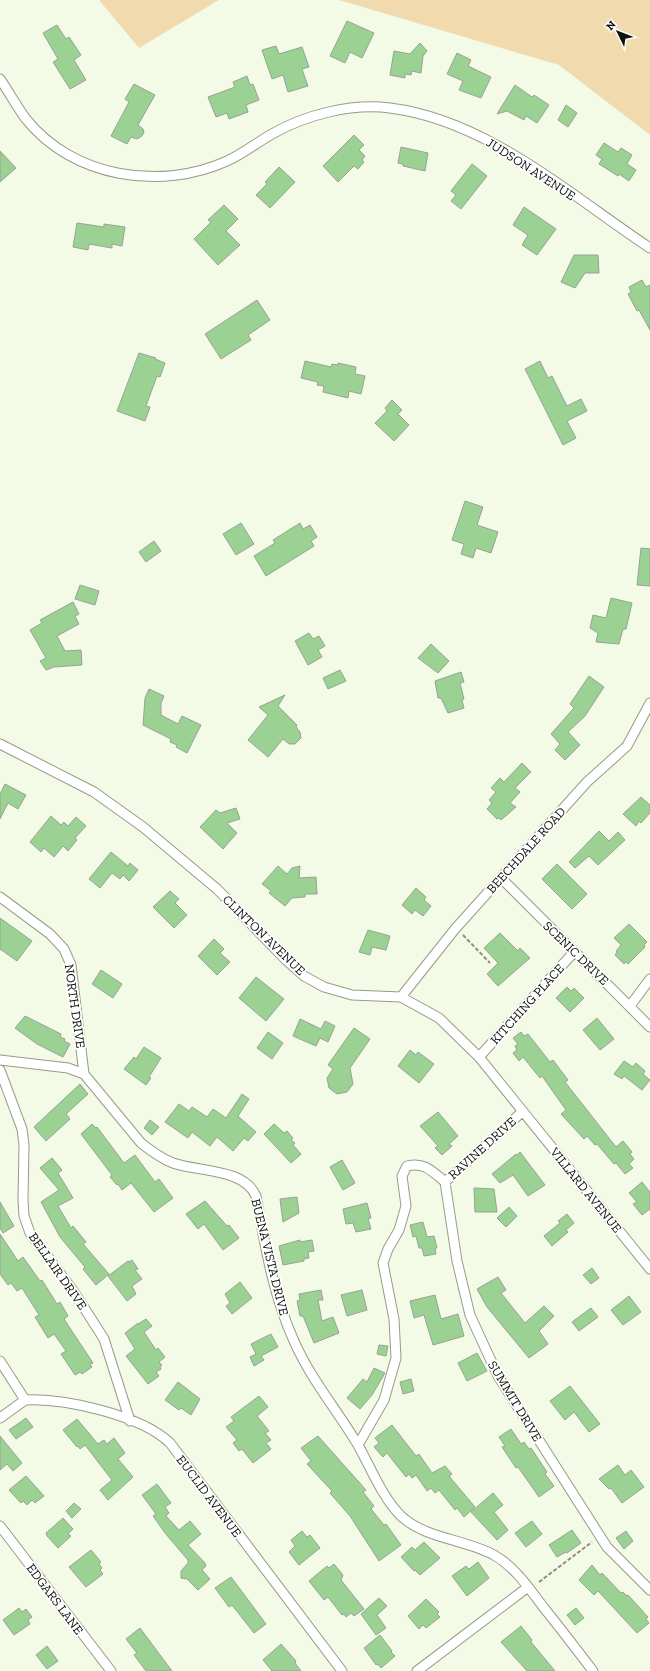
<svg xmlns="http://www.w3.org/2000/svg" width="650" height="1671" font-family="'Zilla Slab',serif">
<rect width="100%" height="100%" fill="#f3fae5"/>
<!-- green -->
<path fill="#f2daaf" d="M 99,0 L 219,0 L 139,48 Z
M 339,0 L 650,0 L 650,135 L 559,65 Z"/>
<!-- building -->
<path fill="#9bd193" stroke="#96a494" d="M 347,21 L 374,33 L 362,58 L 350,52 L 345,63 L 330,56 Z
M 57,25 L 66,39 L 69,37 L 81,55 L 74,60 L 86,80 L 70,89 L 53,62 L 58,59 L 43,33 Z
M 420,43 L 427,51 L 423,56 L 421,73 L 412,71 L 411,75 L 405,74 L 405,78 L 390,75 L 394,51 L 410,54 Z
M 276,46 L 279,54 L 302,47 L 309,67 L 302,69 L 308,86 L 288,92 L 283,75 L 272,79 L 262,50 Z
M 457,53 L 471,60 L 468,66 L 491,77 L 481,98 L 459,90 L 463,81 L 447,74 Z
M 247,76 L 250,85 L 253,84 L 259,100 L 246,105 L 248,112 L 229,119 L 227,113 L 216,117 L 208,97 L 235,87 L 233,82 Z
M 134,84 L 155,95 L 138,125 L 143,129 L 144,132 L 142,136 L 137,139 L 131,137 L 127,144 L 111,136 L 129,102 L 125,99 Z
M 515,85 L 532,97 L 534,95 L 549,105 L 537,123 L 526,116 L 524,120 L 507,111 L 497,114 Z
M 566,105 L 577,113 L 568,127 L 558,120 Z
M 354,135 L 364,145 L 359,150 L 365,156 L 362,160 L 364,162 L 358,169 L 354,166 L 338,182 L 323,166 Z
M 604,143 L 618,152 L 621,148 L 632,155 L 627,164 L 636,170 L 629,181 L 619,174 L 618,176 L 599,164 L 602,159 L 596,155 Z
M 401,147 L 428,153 L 425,171 L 403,166 L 403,164 L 398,163 Z
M 0,151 L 16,168 L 0,182 Z
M 472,164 L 487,176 L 461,209 L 451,201 L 456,195 L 451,191 Z
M 279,167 L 295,182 L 270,208 L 256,195 L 267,184 L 265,182 Z
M 224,205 L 238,219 L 226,231 L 240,245 L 218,265 L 194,239 L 211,222 L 208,220 Z
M 524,207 L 556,229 L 537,255 L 522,245 L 528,235 L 513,225 Z
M 77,223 L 104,227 L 104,224 L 125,227 L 122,246 L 112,244 L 112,248 L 89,244 L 88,250 L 73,247 Z
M 574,255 L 598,255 L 599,273 L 585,273 L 575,288 L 561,282 Z
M 642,280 L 646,287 L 650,285 L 650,330 L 639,310 L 637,311 L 628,294 L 631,292 L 629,287 Z
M 257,300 L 270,320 L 248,335 L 251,340 L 221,359 L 205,334 Z
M 139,353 L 156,358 L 155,359 L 165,363 L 160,377 L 157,376 L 146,406 L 150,407 L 145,421 L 117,411 Z
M 305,361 L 331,367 L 332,364 L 338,365 L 338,363 L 356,367 L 355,374 L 365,376 L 361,394 L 349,391 L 348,398 L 323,392 L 324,386 L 317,385 L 318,382 L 301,378 Z
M 540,361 L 548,378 L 552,376 L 567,406 L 581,399 L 587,411 L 567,421 L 576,438 L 563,445 L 525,369 Z
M 392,400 L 402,410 L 398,414 L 409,425 L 394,441 L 375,423 L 387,411 L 385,408 Z
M 465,501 L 483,507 L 477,525 L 498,532 L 491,553 L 476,548 L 473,558 L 461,554 L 464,544 L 452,540 Z
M 241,523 L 254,544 L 236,555 L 223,534 Z
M 300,523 L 303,529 L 310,525 L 317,537 L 311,541 L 314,546 L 266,576 L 254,556 L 275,543 L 273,540 Z
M 154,541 L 161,551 L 146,562 L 139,552 Z
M 641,548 L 650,549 L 650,586 L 637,585 Z
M 80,585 L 99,591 L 95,605 L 75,599 Z
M 611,598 L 632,603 L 626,629 L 623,629 L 619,644 L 596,642 L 598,633 L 590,628 L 593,615 L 606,618 Z
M 73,602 L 79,614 L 75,616 L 79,624 L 57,636 L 65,651 L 81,650 L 82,665 L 54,667 L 46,670 L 40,661 L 46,658 L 30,630 L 42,623 L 40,620 Z
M 309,633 L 313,639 L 319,636 L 325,646 L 318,650 L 322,657 L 308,665 L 295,641 Z
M 431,644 L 449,661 L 438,673 L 418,658 Z
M 340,670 L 346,681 L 328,689 L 323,678 Z
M 461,672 L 464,682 L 460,683 L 464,699 L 462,700 L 464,708 L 448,713 L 441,698 L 438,698 L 435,681 Z
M 589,676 L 604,687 L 585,716 L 568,732 L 580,745 L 565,760 L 555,750 L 560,744 L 551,734 L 574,708 L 570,704 Z
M 149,689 L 164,696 L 161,703 L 161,715 L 178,724 L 182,716 L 201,725 L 187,753 L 176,747 L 177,745 L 170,742 L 171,739 L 143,725 L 145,698 Z
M 285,695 L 278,706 L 297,725 L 296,727 L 300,732 L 301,738 L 295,744 L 289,744 L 283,739 L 268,757 L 248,740 L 268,715 L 259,707 Z
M 522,763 L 531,772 L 515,788 L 520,792 L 510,803 L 516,807 L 501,820 L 499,818 L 497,819 L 487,809 L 492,803 L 489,800 L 496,792 L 491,788 L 500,778 L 504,782 Z
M 5,784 L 26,795 L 18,809 L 8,803 L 0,819 L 0,794 Z
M 641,797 L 650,805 L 650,813 L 641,823 L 639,821 L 636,826 L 623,814 Z
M 236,808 L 240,819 L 227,823 L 237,833 L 223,849 L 200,827 L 216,810 L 220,813 Z
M 51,816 L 61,825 L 64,822 L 68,826 L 76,817 L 86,826 L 75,838 L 77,840 L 68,851 L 63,846 L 54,857 L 44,848 L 41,852 L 30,842 Z
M 599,831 L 609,841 L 618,832 L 625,840 L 598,865 L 589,856 L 575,868 L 569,862 Z
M 111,852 L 128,866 L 130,863 L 138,870 L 129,881 L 123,875 L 120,879 L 112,873 L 100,888 L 89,879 Z
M 557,864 L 587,894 L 572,909 L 542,879 Z
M 278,866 L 287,874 L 292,868 L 300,866 L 299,878 L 316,877 L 317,894 L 305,894 L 305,897 L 292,898 L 285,906 L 269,893 L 271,891 L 262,884 Z
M 416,888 L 426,897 L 424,900 L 431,906 L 423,916 L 415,910 L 412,914 L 402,905 Z
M 170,891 L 179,899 L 175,903 L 187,915 L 174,928 L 153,907 Z
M 0,918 L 32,941 L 17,961 L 0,949 Z
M 629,924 L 647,942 L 644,945 L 645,947 L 628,964 L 626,962 L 624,964 L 615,955 L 617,952 L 616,951 L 621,945 L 614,938 Z
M 368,930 L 390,936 L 386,950 L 372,947 L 370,955 L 359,952 Z
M 500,933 L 518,951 L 520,948 L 530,958 L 498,986 L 487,974 L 498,963 L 484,948 Z
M 214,939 L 224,949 L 220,953 L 230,962 L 217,975 L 198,956 Z
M 101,970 L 122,984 L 113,998 L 92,984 Z
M 256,977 L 284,999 L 266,1021 L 239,998 Z
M 567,987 L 571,991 L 574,988 L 584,998 L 570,1012 L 556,998 Z
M 25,1016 L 61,1034 L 60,1037 L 65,1039 L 64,1041 L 70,1044 L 63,1057 L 37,1044 L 15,1028 Z
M 597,1018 L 614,1039 L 600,1050 L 583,1030 Z
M 300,1019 L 321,1029 L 325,1021 L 335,1026 L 328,1042 L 320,1038 L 316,1046 L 293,1036 Z
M 354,1028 L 370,1039 L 350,1068 L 353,1084 L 347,1092 L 337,1094 L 329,1088 L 327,1078 L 333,1069 L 328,1065 Z
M 268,1032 L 283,1043 L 272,1059 L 257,1048 Z
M 521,1032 L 524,1036 L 528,1034 L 550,1062 L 553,1060 L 568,1080 L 565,1082 L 616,1147 L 623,1141 L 632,1152 L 630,1154 L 634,1159 L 629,1164 L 633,1168 L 625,1174 L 616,1163 L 614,1164 L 597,1144 L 595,1145 L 587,1136 L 584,1139 L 561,1114 L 566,1110 L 542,1076 L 540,1078 L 523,1057 L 519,1061 L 513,1053 L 517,1050 L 515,1046 L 518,1044 L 513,1038 Z
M 144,1047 L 161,1058 L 149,1077 L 151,1078 L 146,1085 L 124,1069 L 134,1057 L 136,1059 Z
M 410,1050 L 416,1055 L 418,1052 L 434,1064 L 419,1083 L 398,1066 Z
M 624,1061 L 633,1067 L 636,1063 L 645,1071 L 643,1074 L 650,1080 L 642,1090 L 624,1076 L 622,1079 L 614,1074 Z
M 80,1084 L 88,1094 L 66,1114 L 70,1119 L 46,1141 L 34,1127 Z
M 242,1094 L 249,1099 L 238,1116 L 256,1132 L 248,1141 L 244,1138 L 233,1151 L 217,1137 L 210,1146 L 192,1132 L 188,1138 L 165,1122 L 179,1104 L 189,1111 L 192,1107 L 207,1117 L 213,1109 L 226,1118 Z
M 438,1112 L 458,1136 L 449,1144 L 452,1146 L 442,1155 L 435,1148 L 438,1146 L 420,1126 Z
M 150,1120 L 159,1127 L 152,1135 L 144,1128 Z
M 92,1124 L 96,1128 L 97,1127 L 124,1163 L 135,1155 L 155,1182 L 159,1179 L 173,1198 L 154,1212 L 131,1183 L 122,1190 L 118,1184 L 117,1185 L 110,1177 L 112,1175 L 81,1134 Z
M 274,1124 L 284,1133 L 287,1131 L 293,1138 L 291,1140 L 295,1143 L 293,1145 L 301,1154 L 291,1163 L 264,1134 Z
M 520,1152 L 545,1185 L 528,1196 L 513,1175 L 500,1183 L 492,1174 L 516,1154 L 517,1155 Z
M 52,1158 L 62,1170 L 58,1173 L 73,1198 L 58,1206 L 71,1228 L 73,1226 L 86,1242 L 83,1244 L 109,1274 L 96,1285 L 83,1269 L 85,1267 L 60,1237 L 41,1202 L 59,1190 L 40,1168 Z
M 342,1160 L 355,1183 L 343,1190 L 330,1167 Z
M 642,1182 L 650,1192 L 650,1209 L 642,1215 L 633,1204 L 637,1202 L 629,1193 Z
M 474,1188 L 494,1189 L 497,1212 L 475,1212 Z
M 297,1197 L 299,1213 L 283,1222 L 280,1199 Z
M 205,1201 L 227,1226 L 229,1225 L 239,1238 L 223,1250 L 204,1224 L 198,1229 L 186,1214 Z
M 0,1202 L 14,1226 L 3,1233 L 0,1228 Z
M 367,1203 L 371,1218 L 368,1219 L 371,1229 L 356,1232 L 353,1223 L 346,1224 L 343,1209 Z
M 509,1207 L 517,1216 L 506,1227 L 497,1218 Z
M 567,1214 L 574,1223 L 566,1230 L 568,1232 L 552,1246 L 544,1236 L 560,1223 L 558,1221 Z
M 423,1222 L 427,1237 L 434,1236 L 437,1248 L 435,1248 L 436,1254 L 424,1256 L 422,1248 L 419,1248 L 416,1236 L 413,1237 L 410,1225 Z
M 0,1234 L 18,1261 L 23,1257 L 40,1281 L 42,1280 L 57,1304 L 60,1302 L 68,1316 L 64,1319 L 93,1363 L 90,1364 L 92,1367 L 82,1374 L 80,1372 L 75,1375 L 61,1354 L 66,1351 L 54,1334 L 48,1338 L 35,1317 L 39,1315 L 22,1288 L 17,1291 L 11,1283 L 8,1285 L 0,1274 Z
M 300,1240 L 300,1242 L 312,1240 L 314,1251 L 308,1252 L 309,1258 L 304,1259 L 304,1261 L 283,1265 L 279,1246 Z
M 132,1260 L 138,1269 L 135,1270 L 142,1279 L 132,1286 L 136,1294 L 127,1301 L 108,1276 L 128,1261 L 129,1262 Z
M 592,1268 L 599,1278 L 591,1284 L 583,1275 Z
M 498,1277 L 506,1290 L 501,1293 L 525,1323 L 544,1306 L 554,1316 L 539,1331 L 548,1344 L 529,1358 L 487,1307 L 477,1289 Z
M 240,1282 L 252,1298 L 232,1314 L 226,1306 L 230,1303 L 225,1294 Z
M 321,1290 L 323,1300 L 318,1300 L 322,1321 L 333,1317 L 339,1333 L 314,1343 L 303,1316 L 300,1316 L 297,1301 L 300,1300 L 299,1294 Z
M 362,1290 L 367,1310 L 347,1316 L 341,1295 Z
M 435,1295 L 441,1319 L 458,1314 L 464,1336 L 433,1345 L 424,1315 L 414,1318 L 410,1301 Z
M 629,1296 L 641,1312 L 623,1325 L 611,1310 Z
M 591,1308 L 598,1317 L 579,1331 L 572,1322 Z
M 146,1319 L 152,1326 L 144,1332 L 156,1350 L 158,1348 L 165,1357 L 159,1362 L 162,1365 L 160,1367 L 161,1369 L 156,1372 L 159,1376 L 148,1384 L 126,1356 L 135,1349 L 125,1333 L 138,1323 L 138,1324 Z
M 271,1334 L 278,1347 L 261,1356 L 264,1360 L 254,1366 L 250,1357 L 256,1354 L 251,1344 Z
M 379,1345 L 388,1346 L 386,1356 L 377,1354 Z
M 477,1353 L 487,1371 L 467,1381 L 458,1363 Z
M 374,1368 L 385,1373 L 372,1395 L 360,1409 L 347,1398 L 363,1379 L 367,1382 Z
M 411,1379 L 414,1391 L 403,1394 L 400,1382 Z
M 178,1382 L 200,1399 L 191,1415 L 181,1408 L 179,1410 L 165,1400 Z
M 570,1386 L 600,1424 L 589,1432 L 574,1412 L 565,1420 L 550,1401 Z
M 259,1396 L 268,1407 L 257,1416 L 269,1431 L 265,1433 L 271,1440 L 266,1443 L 271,1449 L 253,1463 L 242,1449 L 239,1451 L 233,1443 L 237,1440 L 226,1427 L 234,1421 L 231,1417 Z
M 26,1418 L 33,1427 L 16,1439 L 9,1430 Z
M 77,1419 L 98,1444 L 104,1440 L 107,1444 L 114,1438 L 125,1453 L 118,1459 L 133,1477 L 108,1500 L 100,1490 L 112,1480 L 85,1445 L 80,1449 L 78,1446 L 77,1447 L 63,1430 Z
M 392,1425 L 416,1456 L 419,1454 L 432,1473 L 445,1466 L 452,1474 L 449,1476 L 475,1507 L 464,1517 L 457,1508 L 455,1510 L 439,1490 L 435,1493 L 431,1488 L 427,1491 L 416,1475 L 412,1478 L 409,1474 L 406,1477 L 387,1453 L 383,1457 L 374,1447 L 379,1443 L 375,1438 Z
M 511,1429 L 521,1444 L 524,1442 L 529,1449 L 531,1448 L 547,1472 L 545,1474 L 554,1486 L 539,1497 L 518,1467 L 516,1468 L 502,1447 L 505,1446 L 499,1437 Z
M 0,1436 L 22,1463 L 13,1471 L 7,1464 L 0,1470 Z
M 318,1436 L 366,1490 L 363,1492 L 374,1506 L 371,1509 L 384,1525 L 386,1524 L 401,1545 L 379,1561 L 350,1516 L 330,1493 L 332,1491 L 307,1464 L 311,1461 L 301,1448 Z
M 618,1465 L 625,1475 L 631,1470 L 644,1487 L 622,1503 L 611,1488 L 609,1489 L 599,1479 Z
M 26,1476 L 44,1496 L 35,1503 L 32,1500 L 27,1505 L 23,1501 L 21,1503 L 9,1490 Z
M 157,1484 L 171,1503 L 165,1507 L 169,1513 L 166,1516 L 179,1530 L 190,1521 L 201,1534 L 188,1545 L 205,1563 L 206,1566 L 202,1570 L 210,1579 L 198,1590 L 187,1579 L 181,1578 L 181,1571 L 188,1563 L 188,1560 L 165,1533 L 153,1516 L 156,1514 L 142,1495 Z
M 493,1493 L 503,1505 L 494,1512 L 508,1530 L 497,1540 L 471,1512 Z
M 74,1503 L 81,1509 L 72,1518 L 66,1511 Z
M 63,1518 L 73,1529 L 68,1534 L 71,1536 L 58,1548 L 47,1536 L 46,1533 Z
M 532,1521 L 542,1534 L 526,1547 L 515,1533 Z
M 572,1530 L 581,1543 L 567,1553 L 566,1552 L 557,1557 L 549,1545 Z
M 302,1531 L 307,1537 L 310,1535 L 320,1548 L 299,1565 L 289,1552 L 295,1546 L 291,1540 Z
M 626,1531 L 633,1541 L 624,1549 L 616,1538 Z
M 424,1542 L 440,1558 L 420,1575 L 415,1570 L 414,1571 L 401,1557 L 412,1547 L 415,1550 Z
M 91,1550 L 101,1562 L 99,1564 L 102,1568 L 100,1570 L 103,1574 L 86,1587 L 69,1567 Z
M 478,1562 L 489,1578 L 467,1596 L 452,1576 L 466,1566 L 469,1569 Z
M 334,1564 L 343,1575 L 341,1580 L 364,1609 L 354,1616 L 351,1613 L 346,1617 L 344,1614 L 342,1615 L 328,1597 L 324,1600 L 309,1581 L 327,1566 L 329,1568 Z
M 592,1565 L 600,1575 L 602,1573 L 621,1593 L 623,1592 L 627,1596 L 628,1595 L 648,1617 L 646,1619 L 649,1623 L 637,1633 L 598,1591 L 594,1595 L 579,1580 Z
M 231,1577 L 266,1624 L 254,1633 L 232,1605 L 229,1607 L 215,1588 Z
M 379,1598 L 387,1606 L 377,1615 L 386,1628 L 376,1635 L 361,1614 Z
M 426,1599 L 439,1612 L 437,1614 L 440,1617 L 426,1628 L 423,1625 L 419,1629 L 408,1616 Z
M 19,1608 L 22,1612 L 26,1609 L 32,1617 L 28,1620 L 30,1624 L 14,1635 L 3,1620 Z
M 576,1608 L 584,1618 L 575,1625 L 567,1615 Z
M 521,1626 L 532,1640 L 531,1642 L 555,1671 L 527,1671 L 501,1642 Z
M 140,1628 L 172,1671 L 146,1671 L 134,1655 L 137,1653 L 126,1639 Z
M 380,1635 L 392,1651 L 391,1652 L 395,1656 L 381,1668 L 378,1664 L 376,1665 L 364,1648 Z
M 281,1644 L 296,1661 L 295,1663 L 301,1671 L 272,1671 L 263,1660 Z
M 47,1646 L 58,1661 L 47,1669 L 36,1655 Z"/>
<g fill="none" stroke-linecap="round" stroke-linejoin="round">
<!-- street casing -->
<g stroke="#969c89" stroke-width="11">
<path id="street" d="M 0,79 C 9,92 17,107 26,119 C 73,178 161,191 227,161 C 243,154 256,143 272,134 C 305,115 351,103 390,108 C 487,120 570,195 650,248
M 0,744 L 94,792 L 143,827 L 217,889 L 286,960 L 304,976 L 324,987 L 352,995 L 401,997 L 439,1018 L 479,1057 L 650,1269
M 501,878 L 650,1027
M 0,897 L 50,934 L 64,949 L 71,965 L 84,1074
M 401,997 L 455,929 L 587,782 L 627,746 L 650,703
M 630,1006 L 650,979
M 479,1057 L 574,952
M 0,1060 L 68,1068 L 84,1074 L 141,1143 C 151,1151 160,1158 173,1163 C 198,1172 244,1168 256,1196 C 265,1245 273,1295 294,1341 C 310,1378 337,1410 358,1445 C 371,1468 382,1497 401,1516 C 426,1539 465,1539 494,1555 C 515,1567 529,1588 544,1608 C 561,1629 577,1650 593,1671
M 0,1070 L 22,1129 L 24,1145 L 23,1200 L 24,1216 L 30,1233 L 74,1292 L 104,1339 L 130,1421
M 445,1182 L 457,1261 L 470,1315 L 498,1376 L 607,1547 L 650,1590
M 445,1182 L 522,1112
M 0,1361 L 25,1400
M 25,1400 C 64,1398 141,1415 170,1443 L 342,1671
M 0,1418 L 25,1400
M 358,1445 L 384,1400 L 396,1358 L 394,1319 L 383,1263 L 388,1249 L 399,1230 L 406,1206 L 402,1176 L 407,1166 C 425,1162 432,1171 445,1182
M 0,1526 L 111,1671
M 417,1671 L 528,1587"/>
</g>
<!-- path -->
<path stroke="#8c9082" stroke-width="2" stroke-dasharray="4 2" stroke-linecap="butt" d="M 463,935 L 490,963
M 539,1582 L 592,1542"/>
<!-- street -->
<use href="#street" stroke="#fff" stroke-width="9"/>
</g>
<g text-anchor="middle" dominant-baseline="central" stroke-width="3.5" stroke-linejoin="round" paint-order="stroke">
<!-- street labels -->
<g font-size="13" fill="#10120b" stroke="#fff">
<text transform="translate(531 169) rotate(33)">JUDSON AVENUE</text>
<text transform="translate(526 850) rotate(-48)">BEECHDALE ROAD</text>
<text transform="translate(264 935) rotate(44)">CLINTON AVENUE</text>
<text transform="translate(576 953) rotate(44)">SCENIC DRIVE</text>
<text transform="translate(527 1004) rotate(-48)">KITCHING PLACE</text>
<text transform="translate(75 1006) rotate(82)">NORTH DRIVE</text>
<text transform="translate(482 1148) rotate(-42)">RAVINE DRIVE</text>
<text transform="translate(586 1190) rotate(51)">VILLARD AVENUE</text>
<text transform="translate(270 1257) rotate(76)">BUENA VISTA DRIVE</text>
<text transform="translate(58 1271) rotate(55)">BELLAIR DRIVE</text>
<text transform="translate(515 1401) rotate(59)">SUMMIT DRIVE</text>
<text transform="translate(209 1496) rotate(53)">EUCLID AVENUE</text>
<text transform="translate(55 1599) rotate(53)">EDGARS LANE</text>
</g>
</g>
<!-- north arrow -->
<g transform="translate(618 32) rotate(313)" stroke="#ffffff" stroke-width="3" paint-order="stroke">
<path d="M0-3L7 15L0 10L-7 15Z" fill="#10120b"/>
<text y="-6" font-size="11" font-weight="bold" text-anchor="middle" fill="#10120b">N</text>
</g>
</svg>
